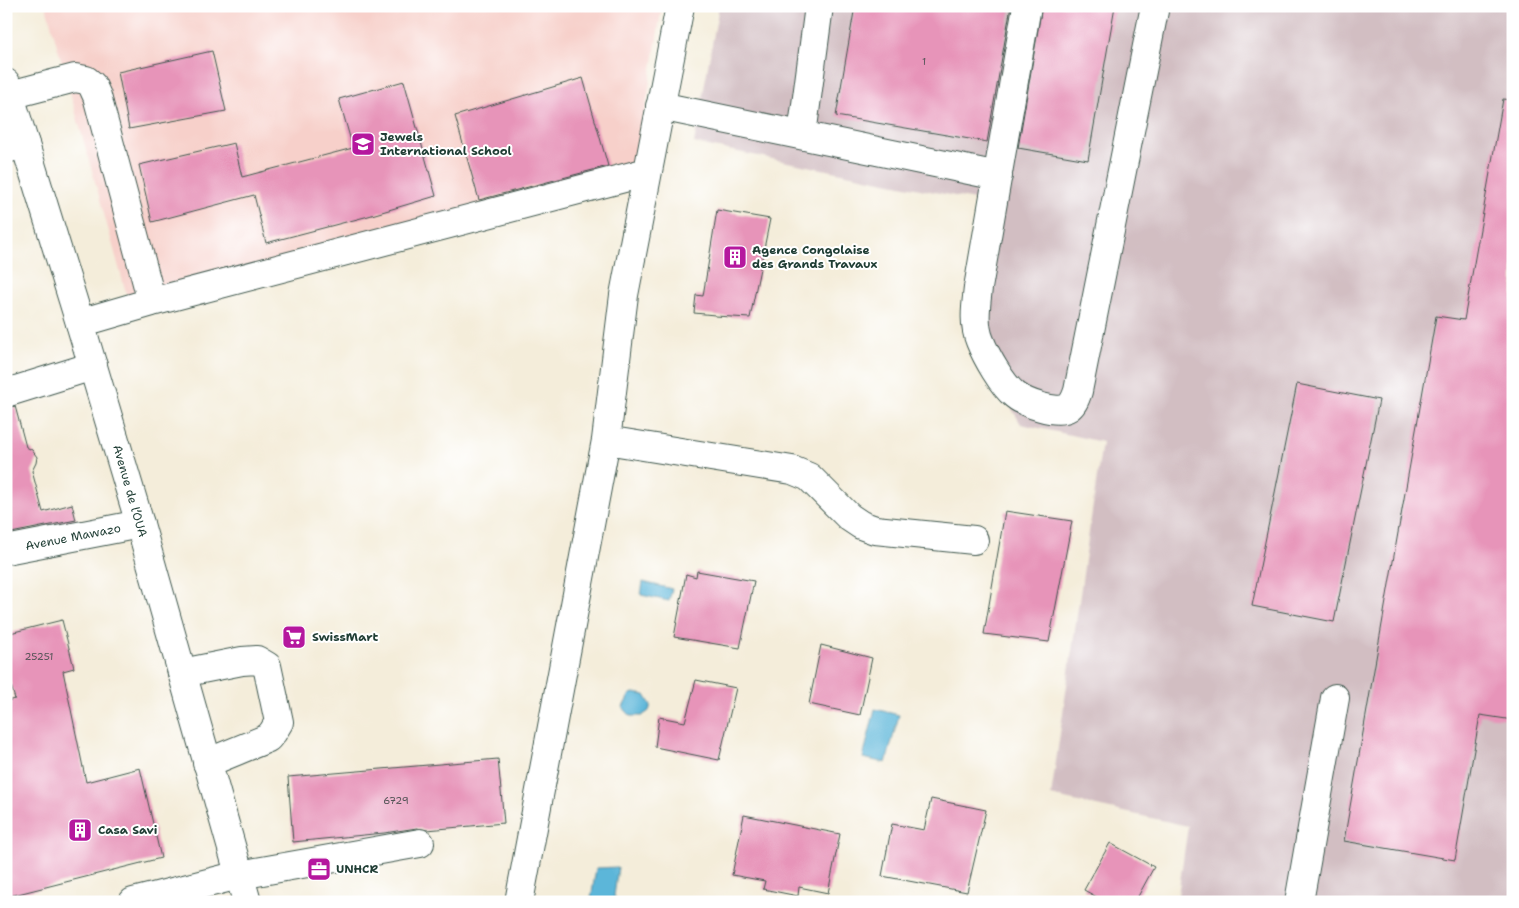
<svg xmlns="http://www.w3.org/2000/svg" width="1519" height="908" font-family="'Shantell Sans',sans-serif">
<rect width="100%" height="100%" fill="#fff"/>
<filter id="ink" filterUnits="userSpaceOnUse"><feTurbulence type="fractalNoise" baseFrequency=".02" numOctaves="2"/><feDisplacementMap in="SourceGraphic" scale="10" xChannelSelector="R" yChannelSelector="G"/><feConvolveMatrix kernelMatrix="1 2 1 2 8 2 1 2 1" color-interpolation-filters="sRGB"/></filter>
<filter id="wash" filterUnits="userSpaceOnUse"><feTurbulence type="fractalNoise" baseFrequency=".0096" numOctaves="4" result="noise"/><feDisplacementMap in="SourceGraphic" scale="20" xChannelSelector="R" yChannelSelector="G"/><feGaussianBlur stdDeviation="1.12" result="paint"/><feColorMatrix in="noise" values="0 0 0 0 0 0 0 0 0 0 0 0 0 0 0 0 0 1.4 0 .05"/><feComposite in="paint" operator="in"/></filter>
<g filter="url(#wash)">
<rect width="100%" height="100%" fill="#f4edda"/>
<!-- built -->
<path fill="#f7d0ca" d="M 46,6 L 662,6 L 635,175 L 130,307 Z"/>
<!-- industrial -->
<path fill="#d2bec2" d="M 719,6 L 1513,6 L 1513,902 L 1177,902 L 1188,826 L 1051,796 L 1102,442 L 1021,424 L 961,325 L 979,201 L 694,143 Z"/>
<!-- water -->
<path fill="#5bb6d9" stroke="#3d7a86" d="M 643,582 L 672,589 L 669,601 L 641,595 Z
M 634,693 L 645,695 L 651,705 L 649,711 L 642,716 L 631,716 L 627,712 L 623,707 L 630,694 Z
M 875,709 L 899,715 L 886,763 L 863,758 Z
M 618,867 L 614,896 L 618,902 L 593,902 L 591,899 L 596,868 Z"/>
<g id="blocks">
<!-- building -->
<path fill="#e794b9" d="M 855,6 L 1011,6 L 987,142 L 836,116 Z
M 1042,6 L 1115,6 L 1088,160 L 1018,148 Z
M 212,51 L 226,111 L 129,129 L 118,72 Z
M 583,78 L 608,166 L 479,200 L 455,116 Z
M 404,81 L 436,196 L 365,217 L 266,243 L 254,195 L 152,222 L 139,165 L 234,143 L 242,177 L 353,148 L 339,99 Z
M 1503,99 L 1513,100 L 1513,720 L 1480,715 L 1455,860 L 1344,841 L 1436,316 L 1464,320 Z
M 717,210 L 770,219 L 750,318 L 715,316 L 715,315 L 694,313 L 696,295 L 703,296 Z
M 1297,384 L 1379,400 L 1334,622 L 1252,606 Z
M 15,406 L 26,447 L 32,450 L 37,457 L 36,463 L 32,471 L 43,512 L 72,504 L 76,520 L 6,534 L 6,408 Z
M 1005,511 L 1072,521 L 1049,642 L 984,634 Z
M 697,571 L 754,581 L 740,648 L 674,637 L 686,574 L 696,577 Z
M 62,620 L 74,668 L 63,671 L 86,782 L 140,768 L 161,858 L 6,897 L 6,701 L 15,699 L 6,669 L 6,634 Z
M 821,645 L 872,658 L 860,715 L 809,704 Z
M 696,680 L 736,688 L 719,760 L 655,747 L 659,717 L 685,722 Z
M 498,759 L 504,823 L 427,830 L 417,828 L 384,833 L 293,842 L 288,777 Z
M 931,799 L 986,810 L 967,892 L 882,876 L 892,824 L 924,830 Z
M 744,815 L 840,834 L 828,893 L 799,887 L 798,896 L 763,889 L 765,881 L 732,875 Z
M 1110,843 L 1154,867 L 1135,902 L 1106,902 L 1084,890 Z"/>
</g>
</g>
<g filter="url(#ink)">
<use href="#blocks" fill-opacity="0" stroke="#3f574d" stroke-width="1"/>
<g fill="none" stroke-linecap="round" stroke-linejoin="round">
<!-- minor casing -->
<g stroke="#3f574d" stroke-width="30">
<path id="minor" d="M 1027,6 L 978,288 C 976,306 973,324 980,341 C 986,356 1002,385 1015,395 C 1025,403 1057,415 1069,407 C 1074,403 1076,397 1078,391 L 1155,6
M 10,95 L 75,78 L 86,80 L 92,85 L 97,96 L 152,302 L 80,323
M 660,106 L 998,176
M 802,135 L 819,6
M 6,149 L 25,144
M 152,302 L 647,172
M 6,393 L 93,366
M 606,440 L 792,470 L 809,477 L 849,517 L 861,525 L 875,530 L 974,540
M 6,550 L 140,524
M 182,673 L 242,661 L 257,660 L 267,666 L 279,722 L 273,732 L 268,738 L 207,763
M 133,902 L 239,875 L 420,843
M 519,902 L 606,440 L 624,295 L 680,6
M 1299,902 L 1335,698"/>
</g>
<!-- major casing -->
<g stroke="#3f574d" stroke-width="30">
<path id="major" d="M 6,83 L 80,323 L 140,524 L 247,902"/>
</g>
<!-- minor -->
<use href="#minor" stroke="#fff" stroke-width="28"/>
<!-- major -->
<use href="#major" stroke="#fff" stroke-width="28"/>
</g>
</g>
<!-- icons -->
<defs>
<g id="school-square" transform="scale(1.25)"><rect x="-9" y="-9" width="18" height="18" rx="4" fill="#b5179e" stroke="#fff"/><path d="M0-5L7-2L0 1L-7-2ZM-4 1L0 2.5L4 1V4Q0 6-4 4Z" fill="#fff"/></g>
<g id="building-square" transform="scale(1.25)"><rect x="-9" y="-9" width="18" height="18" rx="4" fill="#b5179e" stroke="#fff"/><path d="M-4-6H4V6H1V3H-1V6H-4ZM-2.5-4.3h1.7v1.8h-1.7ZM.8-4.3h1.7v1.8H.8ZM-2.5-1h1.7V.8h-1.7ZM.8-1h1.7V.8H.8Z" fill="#fff"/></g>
<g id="supermarket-square" transform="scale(1.25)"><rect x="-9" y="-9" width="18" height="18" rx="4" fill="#b5179e" stroke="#fff"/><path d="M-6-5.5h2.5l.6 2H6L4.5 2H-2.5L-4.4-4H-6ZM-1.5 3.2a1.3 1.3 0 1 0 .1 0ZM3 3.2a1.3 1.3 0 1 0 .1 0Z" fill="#fff"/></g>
<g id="office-square" transform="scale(1.25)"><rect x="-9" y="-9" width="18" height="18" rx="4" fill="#b5179e" stroke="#fff"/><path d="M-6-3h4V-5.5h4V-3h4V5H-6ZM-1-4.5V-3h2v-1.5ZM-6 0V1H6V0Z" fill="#fff"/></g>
</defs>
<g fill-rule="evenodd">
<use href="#school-square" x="363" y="144"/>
<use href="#building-square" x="735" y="257"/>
<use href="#supermarket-square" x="294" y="637"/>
<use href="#building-square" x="80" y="830"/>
<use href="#office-square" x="319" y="869"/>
</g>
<g text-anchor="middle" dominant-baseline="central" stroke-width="4" stroke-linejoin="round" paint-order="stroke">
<!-- number labels -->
<g font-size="10" fill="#515355">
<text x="924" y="61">1</text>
<text x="39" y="656">25251</text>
<text x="396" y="800">6729</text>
</g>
<!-- poi labels -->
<g font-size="12" font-weight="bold" fill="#1f3d34" stroke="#fff" text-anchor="start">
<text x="380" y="137">Jewels<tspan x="380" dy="14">International School</tspan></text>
<text x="752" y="250">Agence Congolaise<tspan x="752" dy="14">des Grands Travaux</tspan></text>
<text x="312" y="637">SwissMart</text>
<text x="98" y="830">Casa Savi</text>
<text x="336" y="869">UNHCR</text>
</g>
<!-- street labels -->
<g font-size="12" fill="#1f3d34" stroke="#fff">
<text transform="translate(130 491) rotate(74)">Avenue de l’OUA</text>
<text transform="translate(73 537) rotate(-11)">Avenue Mawazo</text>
</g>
</g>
<!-- margin -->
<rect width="1519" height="908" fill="none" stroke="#fff" stroke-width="25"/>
</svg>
